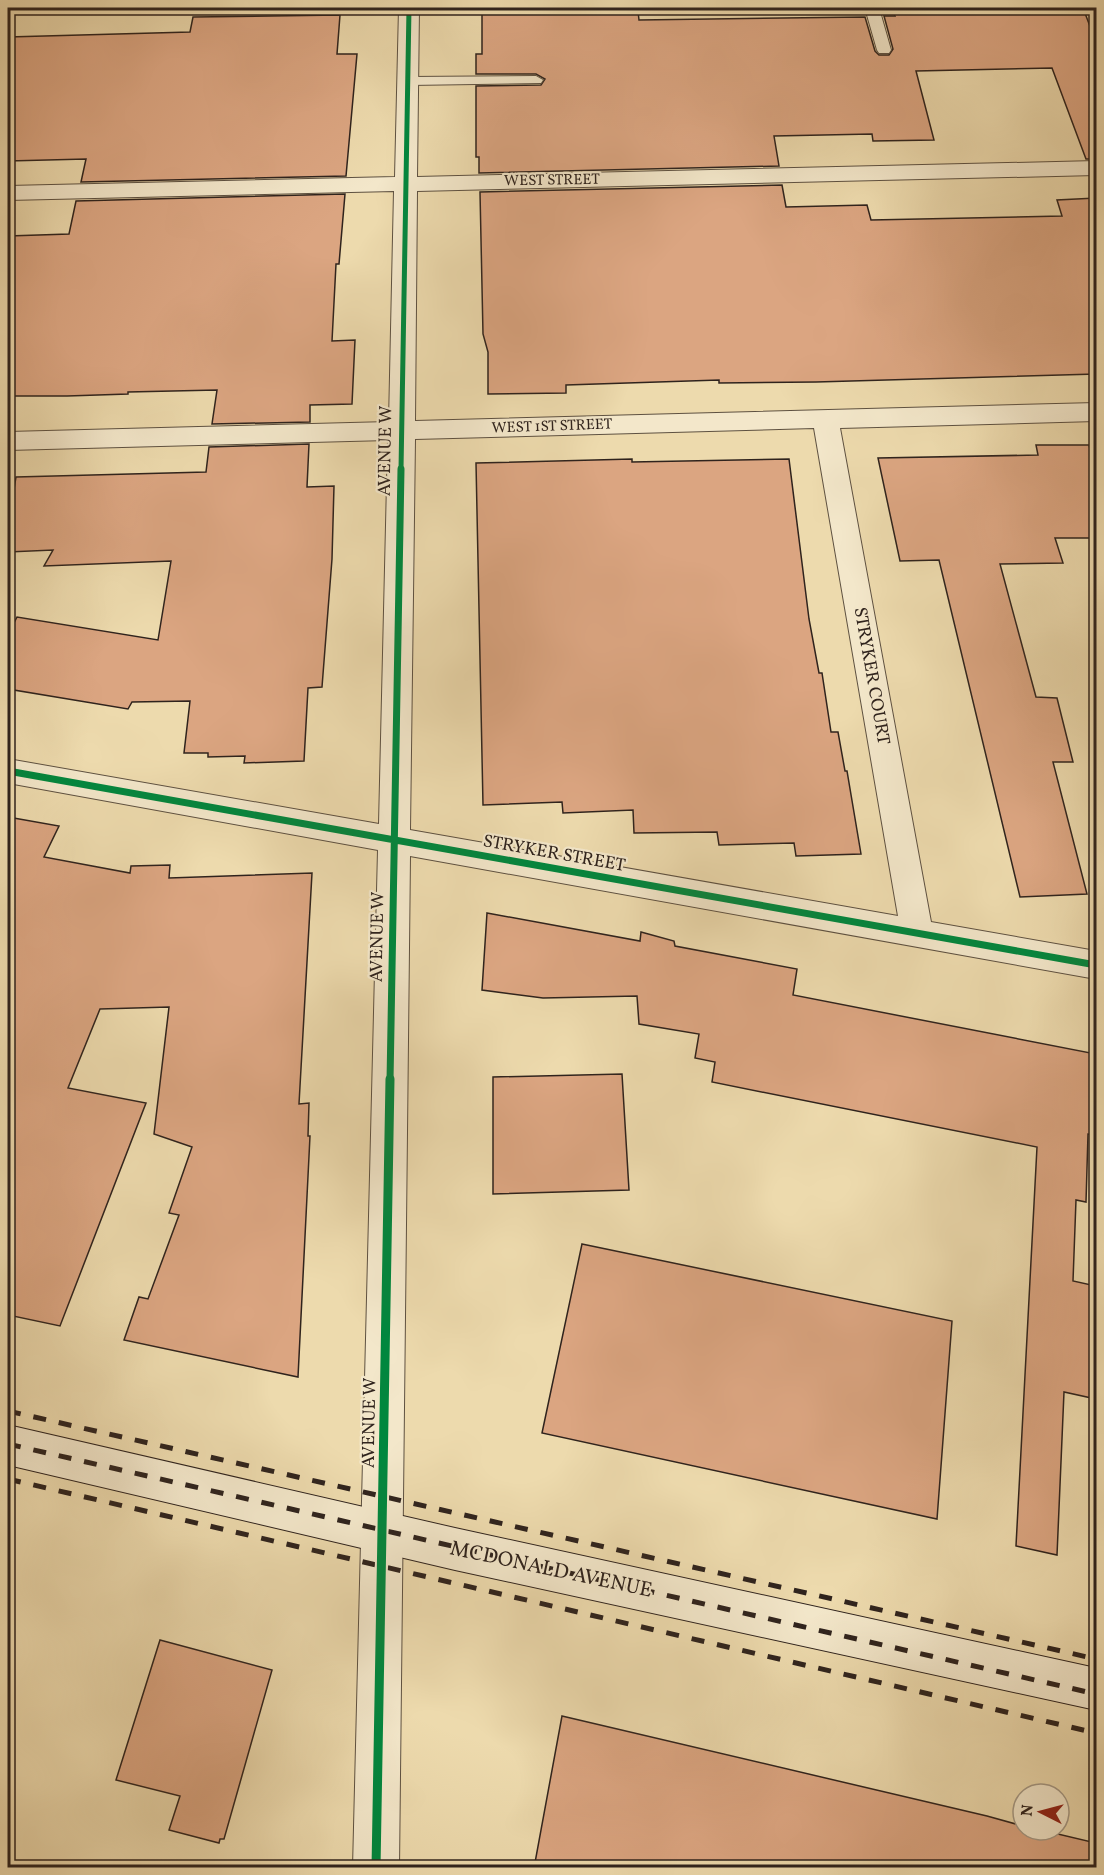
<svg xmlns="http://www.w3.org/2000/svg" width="1104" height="1875" font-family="Vollkorn,serif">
<rect width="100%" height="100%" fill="#eddaad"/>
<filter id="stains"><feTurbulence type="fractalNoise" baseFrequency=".00333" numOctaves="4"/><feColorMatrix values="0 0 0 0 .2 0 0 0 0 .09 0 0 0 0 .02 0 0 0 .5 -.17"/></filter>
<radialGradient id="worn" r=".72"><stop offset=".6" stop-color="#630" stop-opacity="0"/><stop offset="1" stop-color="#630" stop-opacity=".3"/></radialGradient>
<!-- building -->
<path fill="#dba581" stroke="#2f231d" stroke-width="1.5" d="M 951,8 L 1083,8 L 1096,42 L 1096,159 L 1086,159 L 1052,68 L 916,71 L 934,140 L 873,141 L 872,134 L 774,136 L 779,166 L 479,173 L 479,157 L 476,157 L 476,86 L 541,85 L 545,79 L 536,74 L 476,74 L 476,54 L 482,54 L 482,11 L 638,11 L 639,20 L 865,17 L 875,51 L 879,55 L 889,55 L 893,49 L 884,16 L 895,16 L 892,9 Z
M 340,15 L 337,54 L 357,54 L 346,176 L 81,182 L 86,159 L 8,161 L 8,37 L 190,32 L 193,17 Z
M 782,185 L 786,207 L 867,205 L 871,220 L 1062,216 L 1057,200 L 1096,198 L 1096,374 L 816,382 L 719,383 L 719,380 L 566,385 L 566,393 L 488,394 L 488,352 L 483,334 L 480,192 Z
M 345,194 L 339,264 L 336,264 L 332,341 L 355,340 L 352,404 L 310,405 L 310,422 L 212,424 L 217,390 L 128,392 L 128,394 L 67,396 L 8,396 L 8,236 L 69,234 L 76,201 Z
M 309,444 L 307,487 L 334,486 L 332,559 L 322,687 L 308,688 L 304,761 L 244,763 L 245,756 L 208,757 L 208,753 L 184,753 L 190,701 L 132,702 L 128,709 L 8,689 L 8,635 L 17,617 L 158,640 L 171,561 L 44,566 L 53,550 L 8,552 L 8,526 L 16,477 L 206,472 L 209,447 Z
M 1036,445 L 1089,445 L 1096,471 L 1096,538 L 1055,538 L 1063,563 L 1000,564 L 1036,697 L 1057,698 L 1073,762 L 1053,762 L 1087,894 L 1020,897 L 939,560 L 900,561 L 878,458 L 1038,455 Z
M 632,459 L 632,462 L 789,459 L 809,619 L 819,673 L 822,673 L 831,732 L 838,732 L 845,771 L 847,771 L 861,854 L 796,856 L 794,843 L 719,845 L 717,832 L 634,833 L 633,810 L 563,813 L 562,802 L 483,805 L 476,463 Z
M 8,817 L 59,826 L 44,857 L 130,873 L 131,866 L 170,865 L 169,878 L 312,873 L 299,1104 L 309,1103 L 308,1136 L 310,1136 L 298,1377 L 124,1340 L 139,1297 L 148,1299 L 179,1215 L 169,1213 L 192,1147 L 154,1134 L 169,1007 L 100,1009 L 68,1088 L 146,1103 L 60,1326 L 8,1315 Z
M 487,913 L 640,941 L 641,932 L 674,941 L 675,946 L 797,969 L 793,995 L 1096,1054 L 1096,1135 L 1088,1134 L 1086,1202 L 1076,1200 L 1073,1281 L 1096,1286 L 1096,1399 L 1064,1392 L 1057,1555 L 1016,1546 L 1037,1147 L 712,1082 L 715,1062 L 695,1058 L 699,1034 L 639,1024 L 637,996 L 543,998 L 482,990 Z
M 622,1074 L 629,1190 L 493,1194 L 493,1077 Z
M 582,1244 L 952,1321 L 937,1519 L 542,1433 Z
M 160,1640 L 272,1670 L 224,1839 L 220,1839 L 219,1843 L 169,1830 L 180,1796 L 116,1780 Z
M 562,1716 L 987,1816 L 1023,1826 L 1023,1830 L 1041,1830 L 1096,1843 L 1096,1868 L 534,1868 Z"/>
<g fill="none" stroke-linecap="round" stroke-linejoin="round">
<!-- service casing -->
<g stroke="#5e5141" stroke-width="2">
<path id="service" d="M 865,8 L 879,8 L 891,50 L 889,53 L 879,53 L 877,50 Z
M 536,76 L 543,80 L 541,83 L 409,85 L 402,81 L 409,77 Z"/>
</g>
<!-- minor casing -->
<g stroke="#5e5141" stroke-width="2">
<path id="minor" d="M 399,8 L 419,8 L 417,177 L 1096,161 L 1096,175 L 417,191 L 415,421 L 1096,403 L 1096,421 L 840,428 L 931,922 L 1096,951 L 1096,979 L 410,856 L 399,1868 L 353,1868 L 378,850 L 8,783 L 8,759 L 379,824 L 388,440 L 8,450 L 8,432 L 389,422 L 394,191 L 8,200 L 8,186 L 395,177 ZM 814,428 L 898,916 L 410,830 L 415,439 Z"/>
</g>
<!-- secondary casing -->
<g stroke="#2f231d" stroke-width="2">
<path id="secondary" d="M 8,1425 L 455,1528 L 1096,1668 L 1096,1710 L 455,1570 L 8,1465 Z"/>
</g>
<!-- service -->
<use href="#service" fill="#f3e7ca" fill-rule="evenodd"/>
<!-- minor -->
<use href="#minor" fill="#f3e7ca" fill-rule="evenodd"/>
<!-- secondary -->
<use href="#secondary" fill="#f3e7ca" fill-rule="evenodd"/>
<!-- rail -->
<path stroke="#2f231d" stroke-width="5" stroke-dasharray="13 13" stroke-linecap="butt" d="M 8,1411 L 1096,1659
M 8,1444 L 1096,1694
M 8,1479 L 1096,1733"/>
<!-- cycleway-far2 casing -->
<g stroke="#f3e7ca" stroke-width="8">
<path id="cycleway-far2" d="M 401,470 L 409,8"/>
</g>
<!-- cycleway-far1 casing -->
<g stroke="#f3e7ca" stroke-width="10">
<path id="cycleway-far1" d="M 8,771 L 1096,965
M 390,1081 L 401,469"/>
</g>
<!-- cycleway casing -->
<g stroke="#f3e7ca" stroke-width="13">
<path id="cycleway" d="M 376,1868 L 390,1079"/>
</g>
<!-- cycleway-far2 -->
<use href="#cycleway-far2" stroke="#00873e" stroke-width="5"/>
<!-- cycleway-far1 -->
<use href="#cycleway-far1" stroke="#00873e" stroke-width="7"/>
<!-- cycleway -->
<use href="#cycleway" stroke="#00873e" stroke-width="9"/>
</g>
<g text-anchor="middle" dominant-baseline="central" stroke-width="4.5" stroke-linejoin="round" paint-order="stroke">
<!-- far-street labels -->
<g font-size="15" fill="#2f231d" stroke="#f3e7ca">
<text transform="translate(552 181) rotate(-1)">WEST STREET</text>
<text transform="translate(552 427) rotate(-2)">WEST 1ST STREET</text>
</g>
<!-- street labels -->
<g font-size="18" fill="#2f231d" stroke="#f3e7ca">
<text transform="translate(386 451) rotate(-89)">AVENUE W</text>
<text transform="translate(871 676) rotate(80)">STRYKER COURT</text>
<text transform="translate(554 854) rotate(10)">STRYKER STREET</text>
<text transform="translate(378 937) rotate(-89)">AVENUE W</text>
<text transform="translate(370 1423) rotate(-89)">AVENUE W</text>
</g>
<!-- near-street labels -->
<g font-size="21" fill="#2f231d" stroke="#f3e7ca">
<text transform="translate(551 1570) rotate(12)">MCDONALD AVENUE</text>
</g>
</g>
<!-- margin -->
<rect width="1104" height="1875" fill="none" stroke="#eddaad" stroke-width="30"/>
<rect x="9" y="9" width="1086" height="1857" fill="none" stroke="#2f231d" stroke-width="3"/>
<rect x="15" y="15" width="1074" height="1845" fill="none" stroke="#2f231d" stroke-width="1.5"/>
<!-- north arrow -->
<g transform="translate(1041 1812) rotate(276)"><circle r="28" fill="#f3e7ca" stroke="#a59985" stroke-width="1.5"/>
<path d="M0-4.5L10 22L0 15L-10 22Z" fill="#8f2418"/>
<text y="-9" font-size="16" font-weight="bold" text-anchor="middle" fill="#2f231d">N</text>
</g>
<rect width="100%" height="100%" filter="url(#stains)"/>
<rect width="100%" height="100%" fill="url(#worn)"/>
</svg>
